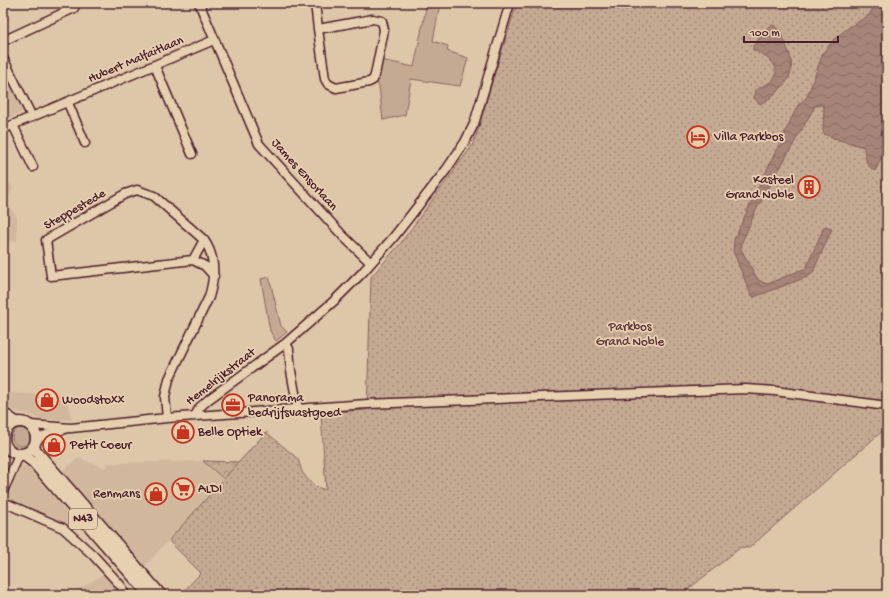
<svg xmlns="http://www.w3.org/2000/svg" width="890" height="598" font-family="'Gochi Hand',sans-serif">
<defs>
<pattern id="forest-crowns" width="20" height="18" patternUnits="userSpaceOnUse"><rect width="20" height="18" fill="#c5aa93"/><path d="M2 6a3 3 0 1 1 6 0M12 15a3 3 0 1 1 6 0" fill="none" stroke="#a28a78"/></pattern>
<pattern id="park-dots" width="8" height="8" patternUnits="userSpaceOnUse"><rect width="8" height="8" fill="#c5aa93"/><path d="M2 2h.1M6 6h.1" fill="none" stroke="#a28a78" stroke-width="1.8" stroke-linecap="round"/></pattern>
<pattern id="water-waves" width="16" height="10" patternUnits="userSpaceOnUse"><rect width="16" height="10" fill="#a58578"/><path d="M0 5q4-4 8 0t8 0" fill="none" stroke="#886c63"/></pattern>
</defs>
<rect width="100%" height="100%" fill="#dec6a8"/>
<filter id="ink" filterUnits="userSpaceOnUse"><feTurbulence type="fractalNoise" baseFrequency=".025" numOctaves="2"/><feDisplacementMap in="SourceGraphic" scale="8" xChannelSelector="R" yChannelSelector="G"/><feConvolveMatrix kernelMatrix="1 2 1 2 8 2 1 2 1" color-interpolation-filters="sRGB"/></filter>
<g filter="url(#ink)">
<!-- built -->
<path fill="#d1b89d" d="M 3,71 L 24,111 L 3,122 Z
M 3,172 L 13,188 L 7,201 L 17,218 L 17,241 L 3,242 Z
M 6,393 L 65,395 L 72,420 L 38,419 L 32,415 L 12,410 L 3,404 L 3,397 Z
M 79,458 L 105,468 L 107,463 L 203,461 L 224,479 L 145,566 L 61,472 Z
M 20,465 L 28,467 L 75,522 L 67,526 L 8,501 L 9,488 Z
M 105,573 L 121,590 L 121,595 L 70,595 Z"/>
<!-- green -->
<path fill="#c5aa93" stroke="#88645f" d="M 427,3 L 440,3 L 433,41 L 448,46 L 447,51 L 468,58 L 460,86 L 411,79 L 405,115 L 383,120 L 379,86 L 375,81 L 381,60 L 414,67 Z
M 269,277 L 281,326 L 287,332 L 276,341 L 270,331 L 261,279 Z
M12 437a9 9 0 1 1 18 0a9 9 0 1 1-18 0Z"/>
<!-- forest -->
<path fill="url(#forest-crowns)" stroke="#88645f" d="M 203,461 L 239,462 L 224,479 Z"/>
<!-- park -->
<path fill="url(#park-dots)" stroke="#88645f" d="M 517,3 L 887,3 L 887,427 L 749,548 L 741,547 L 681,595 L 180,595 L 201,573 L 170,542 L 170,539 L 266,432 L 298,459 L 302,472 L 309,481 L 316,487 L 326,490 L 321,413 L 367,410 L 371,277 L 400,244 L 472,146 L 479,127 L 493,79 Z"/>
<!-- water -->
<path fill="url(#water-waves)" stroke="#815c59" d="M 876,3 L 887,3 L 887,145 L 875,171 C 866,167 865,157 864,147 L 839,140 L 824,134 L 823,130 L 824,107 L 822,105 L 815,106 L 756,210 L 742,242 L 741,249 L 758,280 L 767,284 L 806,268 L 824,227 L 832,229 L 812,274 L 807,277 L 754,297 L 751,295 L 733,251 L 734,240 L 749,207 L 798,105 L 807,97 L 823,53 L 834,39 L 848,28 L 869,15 Z
M 773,25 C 780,29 781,35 785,43 C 794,63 795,75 778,91 C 772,96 767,101 760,104 C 743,91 765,87 773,80 C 776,76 776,72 776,68 C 770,60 763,53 753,50 L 753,46 L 769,26 Z"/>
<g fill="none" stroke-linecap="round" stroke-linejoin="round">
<!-- minor casing -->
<g stroke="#4a1f2b" stroke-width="11">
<path id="minor" d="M 199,3 L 259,144 L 343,236 L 371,263
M 315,3 L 318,29 L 325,79 L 328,84 L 336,88 L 369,82 L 373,80 L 375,75 L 384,30 L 382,21 L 373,19 L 318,29
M 3,41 L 74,8
M 3,58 L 32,117
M 155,66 L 192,154
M 68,103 L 85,143
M 13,125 L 33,167
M 3,129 L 214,40
M 204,240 L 154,196 L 137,190 L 125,194 L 46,240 L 51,276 L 193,260 L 205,266 L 214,276
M 286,343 L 289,349 L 291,371 L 298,409
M 195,416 L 200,407 L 209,399 L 286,343 L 335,300 L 362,273 L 393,238 L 446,170 L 465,142 L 474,124 L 510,3
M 167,418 L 165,397 L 169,379 L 209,297 C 215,277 216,257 204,240 L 193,260
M 30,425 L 71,428 L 167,418 L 367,404 L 745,389 L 775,391 L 887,406
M 3,434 L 5,433
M 36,441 C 44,434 54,432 65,429
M 3,446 L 8,448
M 3,491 L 17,460 L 18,453
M 3,502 L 63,528 L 93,555 L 122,587 L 125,595"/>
</g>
<!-- major casing -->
<g stroke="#4a1f2b" stroke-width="13">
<path id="major" d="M 3,413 L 16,422
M4 438a16 16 0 1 1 32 0a16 16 0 1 1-32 0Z
M 33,447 L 161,595
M 22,454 L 33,462 L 149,595"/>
</g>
<!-- minor -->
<use href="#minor" stroke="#e7d0b0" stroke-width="8"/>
<!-- major -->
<use href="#major" stroke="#e7d0b0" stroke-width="10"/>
</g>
</g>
<!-- icons -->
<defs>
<g id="hotel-ring" transform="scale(1.15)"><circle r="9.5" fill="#e7d0b0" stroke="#c8321e" stroke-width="1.5"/><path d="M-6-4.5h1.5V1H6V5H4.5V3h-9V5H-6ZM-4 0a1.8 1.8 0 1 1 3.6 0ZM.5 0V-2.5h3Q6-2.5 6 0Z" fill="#c8321e"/></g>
<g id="building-ring" transform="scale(1.15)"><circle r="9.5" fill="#e7d0b0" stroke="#c8321e" stroke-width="1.5"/><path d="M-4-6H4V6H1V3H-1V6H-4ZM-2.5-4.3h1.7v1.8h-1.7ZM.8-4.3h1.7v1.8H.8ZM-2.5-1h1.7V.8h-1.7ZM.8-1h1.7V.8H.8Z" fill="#c8321e"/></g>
<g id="shop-ring" transform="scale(1.15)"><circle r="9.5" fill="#e7d0b0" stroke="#c8321e" stroke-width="1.5"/><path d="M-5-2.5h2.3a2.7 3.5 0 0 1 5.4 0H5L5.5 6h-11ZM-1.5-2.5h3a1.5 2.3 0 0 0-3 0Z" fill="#c8321e"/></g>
<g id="office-ring" transform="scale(1.15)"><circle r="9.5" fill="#e7d0b0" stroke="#c8321e" stroke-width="1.5"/><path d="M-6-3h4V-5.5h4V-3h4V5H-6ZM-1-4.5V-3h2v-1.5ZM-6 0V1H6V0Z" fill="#c8321e"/></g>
<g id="supermarket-ring" transform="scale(1.15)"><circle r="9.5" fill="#e7d0b0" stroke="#c8321e" stroke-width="1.5"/><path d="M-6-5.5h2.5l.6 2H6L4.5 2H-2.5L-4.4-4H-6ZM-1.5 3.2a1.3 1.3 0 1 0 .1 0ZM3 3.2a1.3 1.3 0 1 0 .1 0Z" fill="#c8321e"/></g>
</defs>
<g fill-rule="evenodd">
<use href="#hotel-ring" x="698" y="137"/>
<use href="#building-ring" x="809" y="187"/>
<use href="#shop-ring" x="47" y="400"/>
<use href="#office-ring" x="233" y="405"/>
<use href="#shop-ring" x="183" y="432"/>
<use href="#shop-ring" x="54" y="445"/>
<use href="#supermarket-ring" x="183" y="489"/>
<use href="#shop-ring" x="156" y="494"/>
</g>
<g text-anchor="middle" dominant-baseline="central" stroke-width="3.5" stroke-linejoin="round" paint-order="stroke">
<!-- shield labels -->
<rect fill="#e7d0b0" stroke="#795453" stroke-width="1" x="69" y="509" width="28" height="20" rx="3"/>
<g font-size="12" font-weight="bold" fill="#4a1f2b">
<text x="83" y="519">N43</text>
</g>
<!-- street labels -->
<g font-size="13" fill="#4a1f2b" stroke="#e7d0b0">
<text transform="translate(136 60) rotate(-23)">Hubert Malfaitlaan</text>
<text transform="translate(304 175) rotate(48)">James Ensorlaan</text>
<text transform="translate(75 210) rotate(-30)">Steppestede</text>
<text transform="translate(221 377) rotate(-38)">Hemelrijkstraat</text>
</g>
<!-- poi labels -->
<g font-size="13" fill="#4a1f2b" stroke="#e7d0b0" text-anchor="start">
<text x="714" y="137">Villa Parkbos</text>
<text x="794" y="180" text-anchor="end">Kasteel<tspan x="794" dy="15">Grand Noble</tspan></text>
<text x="248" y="398">Panorama<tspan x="248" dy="15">bedrijfsvastgoed</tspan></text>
<text x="62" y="400">Woodstoxx</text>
<text x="198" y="432">Belle Optiek</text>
<text x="70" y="445">Petit Coeur</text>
<text x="198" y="489">ALDI</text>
<text x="140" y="494" text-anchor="end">Renmans</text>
</g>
<!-- park labels -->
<g font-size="13" fill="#5c343b" stroke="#e7d0b0">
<text x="630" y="327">Parkbos<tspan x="630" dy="15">Grand Noble</tspan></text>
</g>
</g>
<!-- margin -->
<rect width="890" height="598" fill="none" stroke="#e7d0b0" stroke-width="16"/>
<rect x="8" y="8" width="874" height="582" fill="none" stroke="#4a1f2b" stroke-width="1.5" filter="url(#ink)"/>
<!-- scale -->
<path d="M744 36v6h94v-6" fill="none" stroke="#4a1f2b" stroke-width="2"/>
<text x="750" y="36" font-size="12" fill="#4a1f2b" stroke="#e7d0b0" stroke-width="3" paint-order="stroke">100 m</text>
</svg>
